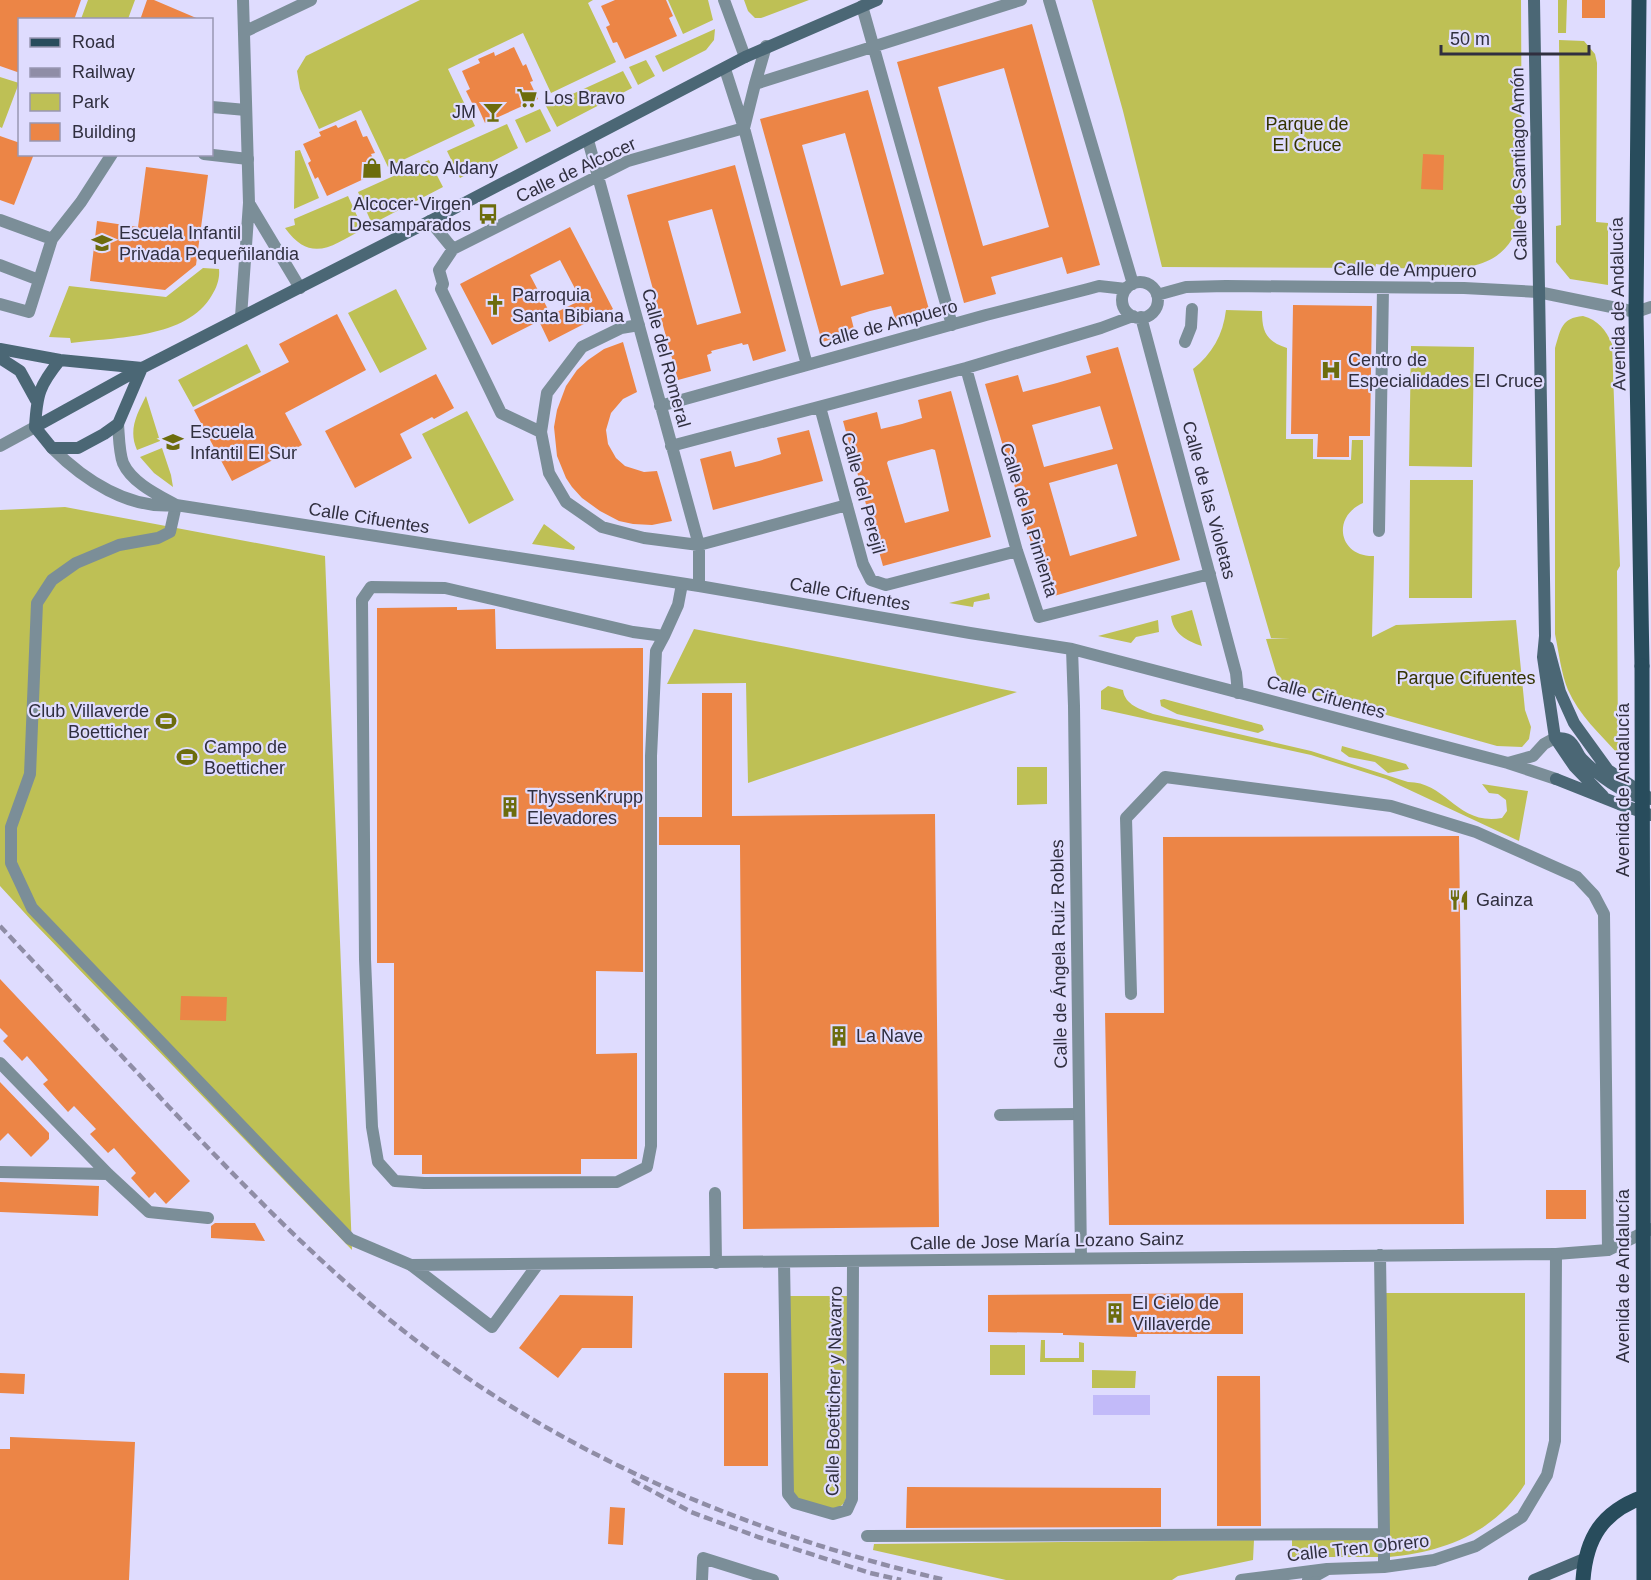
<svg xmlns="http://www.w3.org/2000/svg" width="1651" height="1580" font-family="Arial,sans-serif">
<rect width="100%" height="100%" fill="#dfdcfe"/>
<!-- green -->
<path fill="#bec055" d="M 88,0 L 135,0 L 128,19 L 81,19 Z
M 420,0 L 593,0 L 588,3 L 616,62 L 551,93 L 523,33 L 448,69 L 475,126 L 388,167 L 361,110 L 319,129 L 300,89 L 297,71 L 306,56 Z
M 668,0 L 708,0 L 713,20 L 683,34 Z
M 744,0 L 809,0 L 761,18 L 755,18 L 748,11 Z
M 1092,0 L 1521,0 L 1522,211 C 1509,281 1448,268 1393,268 L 1390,266 L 1376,264 L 1375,268 L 1162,267 L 1123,111 Z
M 1558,0 L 1567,0 L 1566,33 L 1558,33 Z
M 715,29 L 714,40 L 706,50 L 663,72 L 655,56 Z
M 1559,40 L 1584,41 L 1595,54 L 1597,63 L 1596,222 L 1608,223 L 1608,285 L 1570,279 L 1556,262 L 1556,226 L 1561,225 Z
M 646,60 L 655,76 L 638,85 L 629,67 Z
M 623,71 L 632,88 L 557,127 L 546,106 Z
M 0,77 L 19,83 L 2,128 L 0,127 Z
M 540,109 L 551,131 L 526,143 L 515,120 Z
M 507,124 L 518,148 L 460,178 L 447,151 Z
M 300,150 L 319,198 L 294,209 L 295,151 Z
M 429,160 L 443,187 L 372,224 L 358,192 Z
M 348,196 L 363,229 C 332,246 311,264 285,228 L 295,225 L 294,219 Z
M 203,268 L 219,269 C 220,278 217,287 212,295 C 187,339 115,337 71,343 L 70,338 L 49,337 L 69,286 L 166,297 Z
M 396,289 L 427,349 L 380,373 L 348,313 Z
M 1226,310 L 1262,311 C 1262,332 1266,341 1287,348 L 1286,439 L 1313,439 L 1313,459 L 1351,460 L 1352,440 L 1363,440 L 1363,503 C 1331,517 1339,557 1374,556 L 1372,637 L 1396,625 L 1516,620 L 1525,710 L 1531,727 L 1529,739 L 1522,747 L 1497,746 L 1280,685 L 1266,639 L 1290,638 L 1271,638 L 1193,369 C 1212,354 1223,335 1226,310 Z
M 1583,316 C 1598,320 1606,330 1612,344 L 1620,566 L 1617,571 L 1618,754 C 1600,734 1579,715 1568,690 C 1561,673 1559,653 1555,634 L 1555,348 C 1561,329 1561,318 1583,316 Z
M 247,344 L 261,372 L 193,407 L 178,380 Z
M 1411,346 L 1474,347 L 1472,467 L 1409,466 Z
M 146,396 L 160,441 L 137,450 C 128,430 137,414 146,396 Z
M 467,411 L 514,500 L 469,524 L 422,434 Z
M 162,448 L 171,475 L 173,487 L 154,473 L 140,457 Z
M 1410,480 L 1473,480 L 1472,598 L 1409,598 Z
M 65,507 L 325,556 L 352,1250 L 33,922 L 0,886 L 0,510 Z
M 544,524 L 575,547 L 574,550 L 532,544 Z
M 989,593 L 990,599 L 974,602 L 973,607 L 949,603 Z
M 1192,610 L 1202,646 C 1186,641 1173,633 1171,616 Z
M 1158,620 L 1159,632 L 1136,637 L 1131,643 L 1098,636 Z
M 694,629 L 1017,692 L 748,783 L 746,683 L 667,684 Z
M 1108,686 L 1123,690 C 1125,705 1140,709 1153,714 L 1311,751 L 1408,782 C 1447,782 1457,826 1502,818 L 1507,811 L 1506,800 L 1498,794 L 1489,793 L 1482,784 L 1528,791 L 1519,841 L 1386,779 L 1311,755 L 1101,709 L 1101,691 Z
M 1164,699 L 1262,725 L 1264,730 L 1258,733 L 1177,714 L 1161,706 L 1160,700 Z
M 1342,746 L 1406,764 L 1409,769 L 1388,773 L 1375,762 L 1349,757 L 1341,751 Z
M 1017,767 L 1047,767 L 1047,804 L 1017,805 Z
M 1385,1293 L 1525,1293 L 1525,1484 C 1494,1533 1444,1552 1389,1557 Z
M 789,1296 L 848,1296 L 849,1491 L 844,1503 L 839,1508 L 831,1509 L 800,1500 L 791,1490 Z
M 1041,1340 L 1045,1340 L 1045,1358 L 1079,1358 L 1079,1342 L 1084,1343 L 1084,1362 L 1040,1362 Z
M 990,1345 L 1025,1345 L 1025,1375 L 990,1375 Z
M 1092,1370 L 1136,1371 L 1135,1388 L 1092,1388 Z
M 1379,1538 L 1380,1557 L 1292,1557 L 1292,1539 Z
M 1254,1540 L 1253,1560 L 1178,1576 L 1172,1580 L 1006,1580 L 873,1550 L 874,1544 Z"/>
<!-- water -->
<path fill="#c2baf9" d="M 1093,1395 L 1150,1395 L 1150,1415 L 1093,1415 Z"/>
<!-- building -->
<path fill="#ec8546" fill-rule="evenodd" d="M 0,0 L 81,0 L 74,20 L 20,20 L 20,73 L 0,66 Z
M 147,0 L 154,0 L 201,20 L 140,20 Z
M 615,0 L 666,0 L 673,16 L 669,18 L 677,36 L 625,59 L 617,42 L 613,43 L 606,27 L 610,25 L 601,6 Z
M 1582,0 L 1605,0 L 1605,18 L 1582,18 Z
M 1032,24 L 1100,265 L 1067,274 L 1062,257 L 991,277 L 996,294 L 964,303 L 897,62 ZM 1004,68 L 1049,227 L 983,246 L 938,87 Z
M 514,47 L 523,66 L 526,64 L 533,81 L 530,82 L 538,99 L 485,123 L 477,105 L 474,107 L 466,91 L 470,89 L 462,71 L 480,63 L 478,59 L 494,52 L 495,56 Z
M 868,90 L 930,313 L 896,322 L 891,306 L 870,311 L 851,317 L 855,333 L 822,342 L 760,119 ZM 845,133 L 884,274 L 841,286 L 802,145 Z
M 356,120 L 363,137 L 367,136 L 375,153 L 371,154 L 379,172 L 327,196 L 318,177 L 315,179 L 308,163 L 311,161 L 303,144 L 321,136 L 319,132 L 336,125 L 338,128 Z
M 0,136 L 20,143 L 20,154 L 34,154 L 14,205 L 0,200 Z
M 1423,154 L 1444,155 L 1443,190 L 1421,189 Z
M 735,165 L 786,351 L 753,361 L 748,344 L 743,345 L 742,343 L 711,351 L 712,353 L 707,355 L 711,371 L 678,380 L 627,195 ZM 712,209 L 741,313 L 697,325 L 668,221 Z
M 146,167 L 208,175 L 196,265 L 165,290 L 90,281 L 97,221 L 138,227 Z
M 570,227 L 613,309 L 549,342 L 539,321 L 581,300 L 560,260 L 530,275 L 551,315 L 492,345 L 460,284 Z
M 1293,305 L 1372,306 L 1370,436 L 1349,436 L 1349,457 L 1317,457 L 1318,434 L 1291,434 Z
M 337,314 L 366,370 L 285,413 L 302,445 L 232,481 L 194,410 L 289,362 L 279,344 Z
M 623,342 L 637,392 L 623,399 L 611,413 L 606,430 L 608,444 L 616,458 L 625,466 L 644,472 L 657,471 L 672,521 L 652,525 L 633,524 L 619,521 L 600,511 L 582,498 L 572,487 L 566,478 L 557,456 L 554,427 L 557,410 L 566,386 L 577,370 L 588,360 L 604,349 Z
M 1118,347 L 1180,560 L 1047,598 L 985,384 L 1018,375 L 1023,392 L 1057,383 L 1091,373 L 1086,356 ZM 1100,406 L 1113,449 L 1044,467 L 1032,425 ZM 1117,464 L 1137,536 L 1070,556 L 1049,483 Z
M 436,374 L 454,408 L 434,419 L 432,417 L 400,434 L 412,458 L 355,488 L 325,431 Z
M 951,391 L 991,537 L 883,566 L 843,421 L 877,412 L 881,429 L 902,424 L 922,418 L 918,400 ZM 932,449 L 935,450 L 949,511 L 905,523 L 887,463 L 888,461 Z
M 809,430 L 823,481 L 713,510 L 700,459 L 731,451 L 735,467 L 759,461 L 781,454 L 777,438 Z
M 457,607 L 457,610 L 495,609 L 496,649 L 643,648 L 643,972 L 596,971 L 596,1054 L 637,1053 L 637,1159 L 581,1159 L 581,1174 L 422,1174 L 422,1155 L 394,1155 L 394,963 L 377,963 L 377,608 Z
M 702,693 L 732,693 L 732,816 L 935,814 L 939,1227 L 743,1229 L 740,845 L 659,845 L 659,817 L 702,817 Z
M 1459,836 L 1464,1224 L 1109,1225 L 1105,1013 L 1164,1013 L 1163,837 Z
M 0,979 L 190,1181 L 166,1204 L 155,1192 L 149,1198 L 131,1178 L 136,1173 L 114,1148 L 108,1153 L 90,1134 L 96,1129 L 74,1106 L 68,1112 L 43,1084 L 48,1080 L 27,1056 L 22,1061 L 3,1041 L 8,1036 L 0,1028 Z
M 181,996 L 227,997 L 226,1021 L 180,1020 Z
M 0,1082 L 49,1133 L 49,1139 L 31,1157 L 8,1133 L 0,1141 Z
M 0,1182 L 99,1186 L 98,1216 L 0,1212 Z
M 1546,1190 L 1586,1190 L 1586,1219 L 1546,1219 Z
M 215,1223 L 255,1223 L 265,1241 L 211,1238 L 211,1226 Z
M 1243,1293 L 1243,1334 L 1137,1334 L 1137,1337 L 1063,1335 L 1063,1333 L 988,1332 L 988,1295 Z
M 560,1295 L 633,1296 L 632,1348 L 582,1348 L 558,1378 L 519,1348 Z
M 0,1373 L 25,1374 L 24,1394 L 0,1393 Z
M 724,1373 L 768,1373 L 768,1466 L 724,1466 Z
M 1217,1376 L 1260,1376 L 1261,1526 L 1217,1526 Z
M 10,1437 L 135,1442 L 129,1580 L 0,1580 L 0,1449 L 10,1449 Z
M 907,1487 L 1161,1488 L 1161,1527 L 906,1528 Z
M 610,1507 L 625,1508 L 623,1545 L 608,1544 Z"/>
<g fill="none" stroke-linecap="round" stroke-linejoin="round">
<!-- lane -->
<path stroke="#7b8e98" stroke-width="12" d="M 212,107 L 246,110
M 204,154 L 248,159
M 0,220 L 52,239
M 0,265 L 39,280
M 0,304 L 29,312 L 52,239 L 81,202 L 112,154
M 176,505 L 170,532 L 158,538 L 119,545 L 76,563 L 52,580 L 37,603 L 30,774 L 11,827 L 11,863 L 32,908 L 350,1239 L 411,1265
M 664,636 L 656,651 L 651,756 L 651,1146 L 647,1167 L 617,1182 L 424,1183 L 395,1181 L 378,1162 L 372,1127 L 365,959 L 362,600 L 371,587 L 445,588 L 633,632 L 664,636 L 678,605 L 682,584
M 1131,994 L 1126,818 L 1165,777 L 1391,806 L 1476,832 L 1577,877 L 1594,895 L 1604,914 L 1608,1250
M 0,1063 L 108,1174 L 149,1212 L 208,1218
M 1000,1115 L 1079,1114
M 0,1172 L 108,1174
M 715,1193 L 716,1263
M 1556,1254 L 1608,1250 L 1651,1229
M 702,1580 L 703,1558 L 773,1580
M 1308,1580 L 1326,1570"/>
<!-- street -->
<path stroke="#7b8e98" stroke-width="12" d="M 724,0 L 745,57
M 1049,0 L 1133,284
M 862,6 L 952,325
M 244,32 L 311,0
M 725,69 L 744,128 L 807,365
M 755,84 L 766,46
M 588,140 L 699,545 L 699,586
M 249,203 L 300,288
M 430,221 L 453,249 L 628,161 L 744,128 L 755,84 L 1021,0
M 453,249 L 439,270 L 443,284 L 441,289 L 501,413 L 541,432
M1122 300a18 18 0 1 1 36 0a18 18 0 1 1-36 0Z
M 1157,295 L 1186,287 L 1226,286 L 1464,288 L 1538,292 L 1636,312 L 1651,307
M 241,317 L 249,203 L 243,0
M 1141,317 L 1236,673 L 1238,693
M 639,325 L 621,328 L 582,347 L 547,393 L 541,432 L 549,473 L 566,502 L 602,527 L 644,538 L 699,545 L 847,505
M 1185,342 L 1191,327 L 1192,309
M 966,368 L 1017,551 L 1039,617 L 1210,574
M 660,406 L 986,315 L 1088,289 L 1099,286 L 1126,289
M 820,407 L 863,564 L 871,580 L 886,585 L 1017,551
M 118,424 C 119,436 119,452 123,463 C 132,483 158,495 176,505
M 0,446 L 35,427
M 671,446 L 966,368 L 1101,328 L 1133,316
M 52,448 C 84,480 129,510 176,505 L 699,586 L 970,633 L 1072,649 L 1508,763 L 1556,779
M 1379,531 L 1383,288
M 1072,649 L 1074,706 L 1081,1259
M 1508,763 L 1533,756 L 1544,744 L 1555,738
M 784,1262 L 788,1494 L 795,1503 L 833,1514 L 847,1510 L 852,1499 L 853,1261
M 411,1265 L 1556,1254 L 1555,1441 L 1547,1475 L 1522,1517 L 1476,1546 L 1434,1560 L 1384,1567 L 1327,1569 L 1241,1580
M 411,1265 L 492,1327 L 538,1264
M 1384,1534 L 1384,1567
M 867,1536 L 1384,1534 L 1380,1255"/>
<!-- secondary -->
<path stroke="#4b6775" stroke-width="12" d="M 1534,0 L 1545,636 L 1543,657 L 1555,738 L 1574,766 L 1603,796
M 0,349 L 60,360 L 142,368
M 0,358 L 20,371 L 36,400
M 60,360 C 39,386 37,394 35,427 L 52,448 L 78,448 L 104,434 L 118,424 L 142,368
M 35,427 L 142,368 L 430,221 L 745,57 L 877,0
M 1548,647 L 1560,692 L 1574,723 L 1608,770 L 1651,799
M 1555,738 C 1559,738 1565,738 1568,740 C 1575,744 1577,754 1582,759 C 1599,776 1618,790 1641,798
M 1556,779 L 1619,804 L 1651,815
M 1534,1580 L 1584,1559"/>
<!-- primary -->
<path stroke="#284c5c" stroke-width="15" d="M 1639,0 L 1636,312 L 1642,666"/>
<!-- rail -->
<path stroke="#8f8da6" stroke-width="4.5" stroke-dasharray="9 4.5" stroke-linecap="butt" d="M 0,926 C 56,986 113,1046 169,1107 C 249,1191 329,1275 422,1345 C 575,1462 758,1536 945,1580
M 632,1480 L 691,1512 L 758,1537 L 870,1573 L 901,1580"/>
<!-- primary-bridge -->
<path stroke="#284c5c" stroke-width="15" d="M 1642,666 L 1644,1580
M 1583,1580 C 1586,1538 1602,1512 1643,1497"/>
</g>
<!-- icons -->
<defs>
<g id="supermarket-bare" transform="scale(1.62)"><path d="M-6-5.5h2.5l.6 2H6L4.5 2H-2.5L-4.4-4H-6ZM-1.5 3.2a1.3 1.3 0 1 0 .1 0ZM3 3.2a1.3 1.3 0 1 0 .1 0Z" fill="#6c6c0d" stroke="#dfdcfe" stroke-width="2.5" paint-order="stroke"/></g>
<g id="bar-bare" transform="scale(1.62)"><path d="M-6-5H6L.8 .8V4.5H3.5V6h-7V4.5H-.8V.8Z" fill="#6c6c0d" stroke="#dfdcfe" stroke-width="2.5" paint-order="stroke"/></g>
<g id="shop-bare" transform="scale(1.62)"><path d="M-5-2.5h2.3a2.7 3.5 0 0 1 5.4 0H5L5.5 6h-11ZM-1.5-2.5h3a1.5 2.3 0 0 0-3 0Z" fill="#6c6c0d" stroke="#dfdcfe" stroke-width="2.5" paint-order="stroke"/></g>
<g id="bus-bare" transform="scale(1.62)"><path d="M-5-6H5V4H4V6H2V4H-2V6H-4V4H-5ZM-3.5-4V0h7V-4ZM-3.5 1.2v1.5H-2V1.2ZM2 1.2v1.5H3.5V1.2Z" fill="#6c6c0d" stroke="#dfdcfe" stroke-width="2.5" paint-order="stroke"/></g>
<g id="school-bare" transform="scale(1.62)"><path d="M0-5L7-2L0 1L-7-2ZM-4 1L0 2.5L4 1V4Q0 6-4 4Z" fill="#6c6c0d" stroke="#dfdcfe" stroke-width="2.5" paint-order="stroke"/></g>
<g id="church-bare" transform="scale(1.62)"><path d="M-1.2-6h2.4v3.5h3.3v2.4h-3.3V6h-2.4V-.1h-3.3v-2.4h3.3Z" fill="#6c6c0d" stroke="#dfdcfe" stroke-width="2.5" paint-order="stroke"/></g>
<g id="hospital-bare" transform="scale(1.62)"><path d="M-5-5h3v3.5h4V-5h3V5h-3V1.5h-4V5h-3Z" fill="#6c6c0d" stroke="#dfdcfe" stroke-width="2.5" paint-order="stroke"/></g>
<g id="stadium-bare" transform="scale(1.62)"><path d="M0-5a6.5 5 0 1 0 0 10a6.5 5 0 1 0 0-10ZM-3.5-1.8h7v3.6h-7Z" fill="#6c6c0d" stroke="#dfdcfe" stroke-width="2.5" paint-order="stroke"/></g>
<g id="building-bare" transform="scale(1.62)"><path d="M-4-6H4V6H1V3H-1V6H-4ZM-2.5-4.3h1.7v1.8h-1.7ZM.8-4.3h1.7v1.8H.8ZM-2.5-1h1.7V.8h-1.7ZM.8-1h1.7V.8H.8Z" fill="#6c6c0d" stroke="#dfdcfe" stroke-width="2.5" paint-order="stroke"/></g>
<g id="restaurant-bare" transform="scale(1.62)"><path d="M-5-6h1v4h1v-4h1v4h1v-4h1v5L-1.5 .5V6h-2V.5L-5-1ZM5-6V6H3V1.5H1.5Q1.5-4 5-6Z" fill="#6c6c0d" stroke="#dfdcfe" stroke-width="2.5" paint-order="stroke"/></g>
</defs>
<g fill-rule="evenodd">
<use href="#supermarket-bare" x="527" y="98"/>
<use href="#bar-bare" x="493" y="112"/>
<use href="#shop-bare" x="372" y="168"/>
<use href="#bus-bare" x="488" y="214"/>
<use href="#school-bare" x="102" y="243"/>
<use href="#church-bare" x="495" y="305"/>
<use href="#hospital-bare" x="1331" y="370"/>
<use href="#school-bare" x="173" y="442"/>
<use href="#stadium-bare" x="166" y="721"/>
<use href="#stadium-bare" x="187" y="757"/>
<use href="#building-bare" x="510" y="807"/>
<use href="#restaurant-bare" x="1459" y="900"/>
<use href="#building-bare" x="839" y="1036"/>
<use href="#building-bare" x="1115" y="1313"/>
</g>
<g text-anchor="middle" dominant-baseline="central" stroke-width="4.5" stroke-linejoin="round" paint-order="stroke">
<!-- poi labels -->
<g font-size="18" fill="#302f3f" stroke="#dfdcfe" text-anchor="start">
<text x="544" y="98">Los Bravo</text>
<text x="476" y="112" text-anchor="end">JM</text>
<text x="389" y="168">Marco Aldany</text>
<text x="471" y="204" text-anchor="end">Alcocer-Virgen<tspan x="471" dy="21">Desamparados</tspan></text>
<text x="119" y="233">Escuela Infantil<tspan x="119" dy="21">Privada Pequeñilandia</tspan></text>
<text x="512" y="295">Parroquia<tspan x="512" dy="21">Santa Bibiana</tspan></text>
<text x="1348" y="360">Centro de<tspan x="1348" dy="21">Especialidades El Cruce</tspan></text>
<text x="190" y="432">Escuela<tspan x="190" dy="21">Infantil El Sur</tspan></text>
<text x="149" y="711" text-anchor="end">Club Villaverde<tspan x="149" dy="21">Boetticher</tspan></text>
<text x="204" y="747">Campo de<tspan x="204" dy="21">Boetticher</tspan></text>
<text x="527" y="797">ThyssenKrupp<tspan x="527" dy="21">Elevadores</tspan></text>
<text x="1476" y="900">Gainza</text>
<text x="856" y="1036">La Nave</text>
<text x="1132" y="1303">El Cielo de<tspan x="1132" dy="21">Villaverde</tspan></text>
</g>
<!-- park labels -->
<g font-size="18" fill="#343400" stroke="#dfdcfe">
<text x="1307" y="124">Parque de<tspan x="1307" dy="21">El Cruce</tspan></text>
<text x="1466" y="678">Parque Cifuentes</text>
</g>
<!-- street labels -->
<g font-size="18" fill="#302f3f" stroke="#dfdcfe">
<text transform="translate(1519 164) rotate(-91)">Calle de Santiago Amón</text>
<text transform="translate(576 170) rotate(-25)">Calle de Alcocer</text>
<text transform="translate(1405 270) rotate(1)">Calle de Ampuero</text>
<text transform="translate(1618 304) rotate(-91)">Avenida de Andalucía</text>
<text transform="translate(888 324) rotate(-15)">Calle de Ampuero</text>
<text transform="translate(666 358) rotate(75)">Calle del Romeral</text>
<text transform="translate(863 493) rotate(75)">Calle del Perejil</text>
<text transform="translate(1209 500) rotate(75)">Calle de las Violetas</text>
<text transform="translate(369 518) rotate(9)">Calle Cifuentes</text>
<text transform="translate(1029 520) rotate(73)">Calle de la Pimienta</text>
<text transform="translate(850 594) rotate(10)">Calle Cifuentes</text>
<text transform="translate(1326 697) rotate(15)">Calle Cifuentes</text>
<text transform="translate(1623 790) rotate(-90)">Avenida de Andalucía</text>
<text transform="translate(1059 954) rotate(-91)">Calle de Ángela Ruiz Robles</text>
<text transform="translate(1047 1241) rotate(-1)">Calle de Jose María Lozano Sainz</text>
<text transform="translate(1623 1276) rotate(-90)">Avenida de Andalucía</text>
<text transform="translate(834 1391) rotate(-89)">Calle Boetticher y Navarro</text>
<text transform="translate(1358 1548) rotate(-6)">Calle Tren Obrero</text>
</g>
</g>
<!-- legend -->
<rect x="18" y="18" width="195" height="138" fill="#dfdcfe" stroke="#9997b2" stroke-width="1.5"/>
<rect x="30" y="38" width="30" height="9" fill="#284c5c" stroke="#9997b2" stroke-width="1.5"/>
<text x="72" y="48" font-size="18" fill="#302f3f">Road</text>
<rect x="30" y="68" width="30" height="9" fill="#8f8da6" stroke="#9997b2" stroke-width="1.5"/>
<text x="72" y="78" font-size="18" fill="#302f3f">Railway</text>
<rect x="30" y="93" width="30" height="18" fill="#bec055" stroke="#9997b2" stroke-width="1.5"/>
<text x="72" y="108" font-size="18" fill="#302f3f">Park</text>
<rect x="30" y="123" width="30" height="18" fill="#ec8546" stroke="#9997b2" stroke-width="1.5"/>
<text x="72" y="138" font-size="18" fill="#302f3f">Building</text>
<!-- scale -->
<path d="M1441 45v9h148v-9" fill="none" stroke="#302f3f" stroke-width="3"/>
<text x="1450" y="45" font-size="18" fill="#302f3f" stroke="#dfdcfe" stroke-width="4.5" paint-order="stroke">50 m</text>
</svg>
